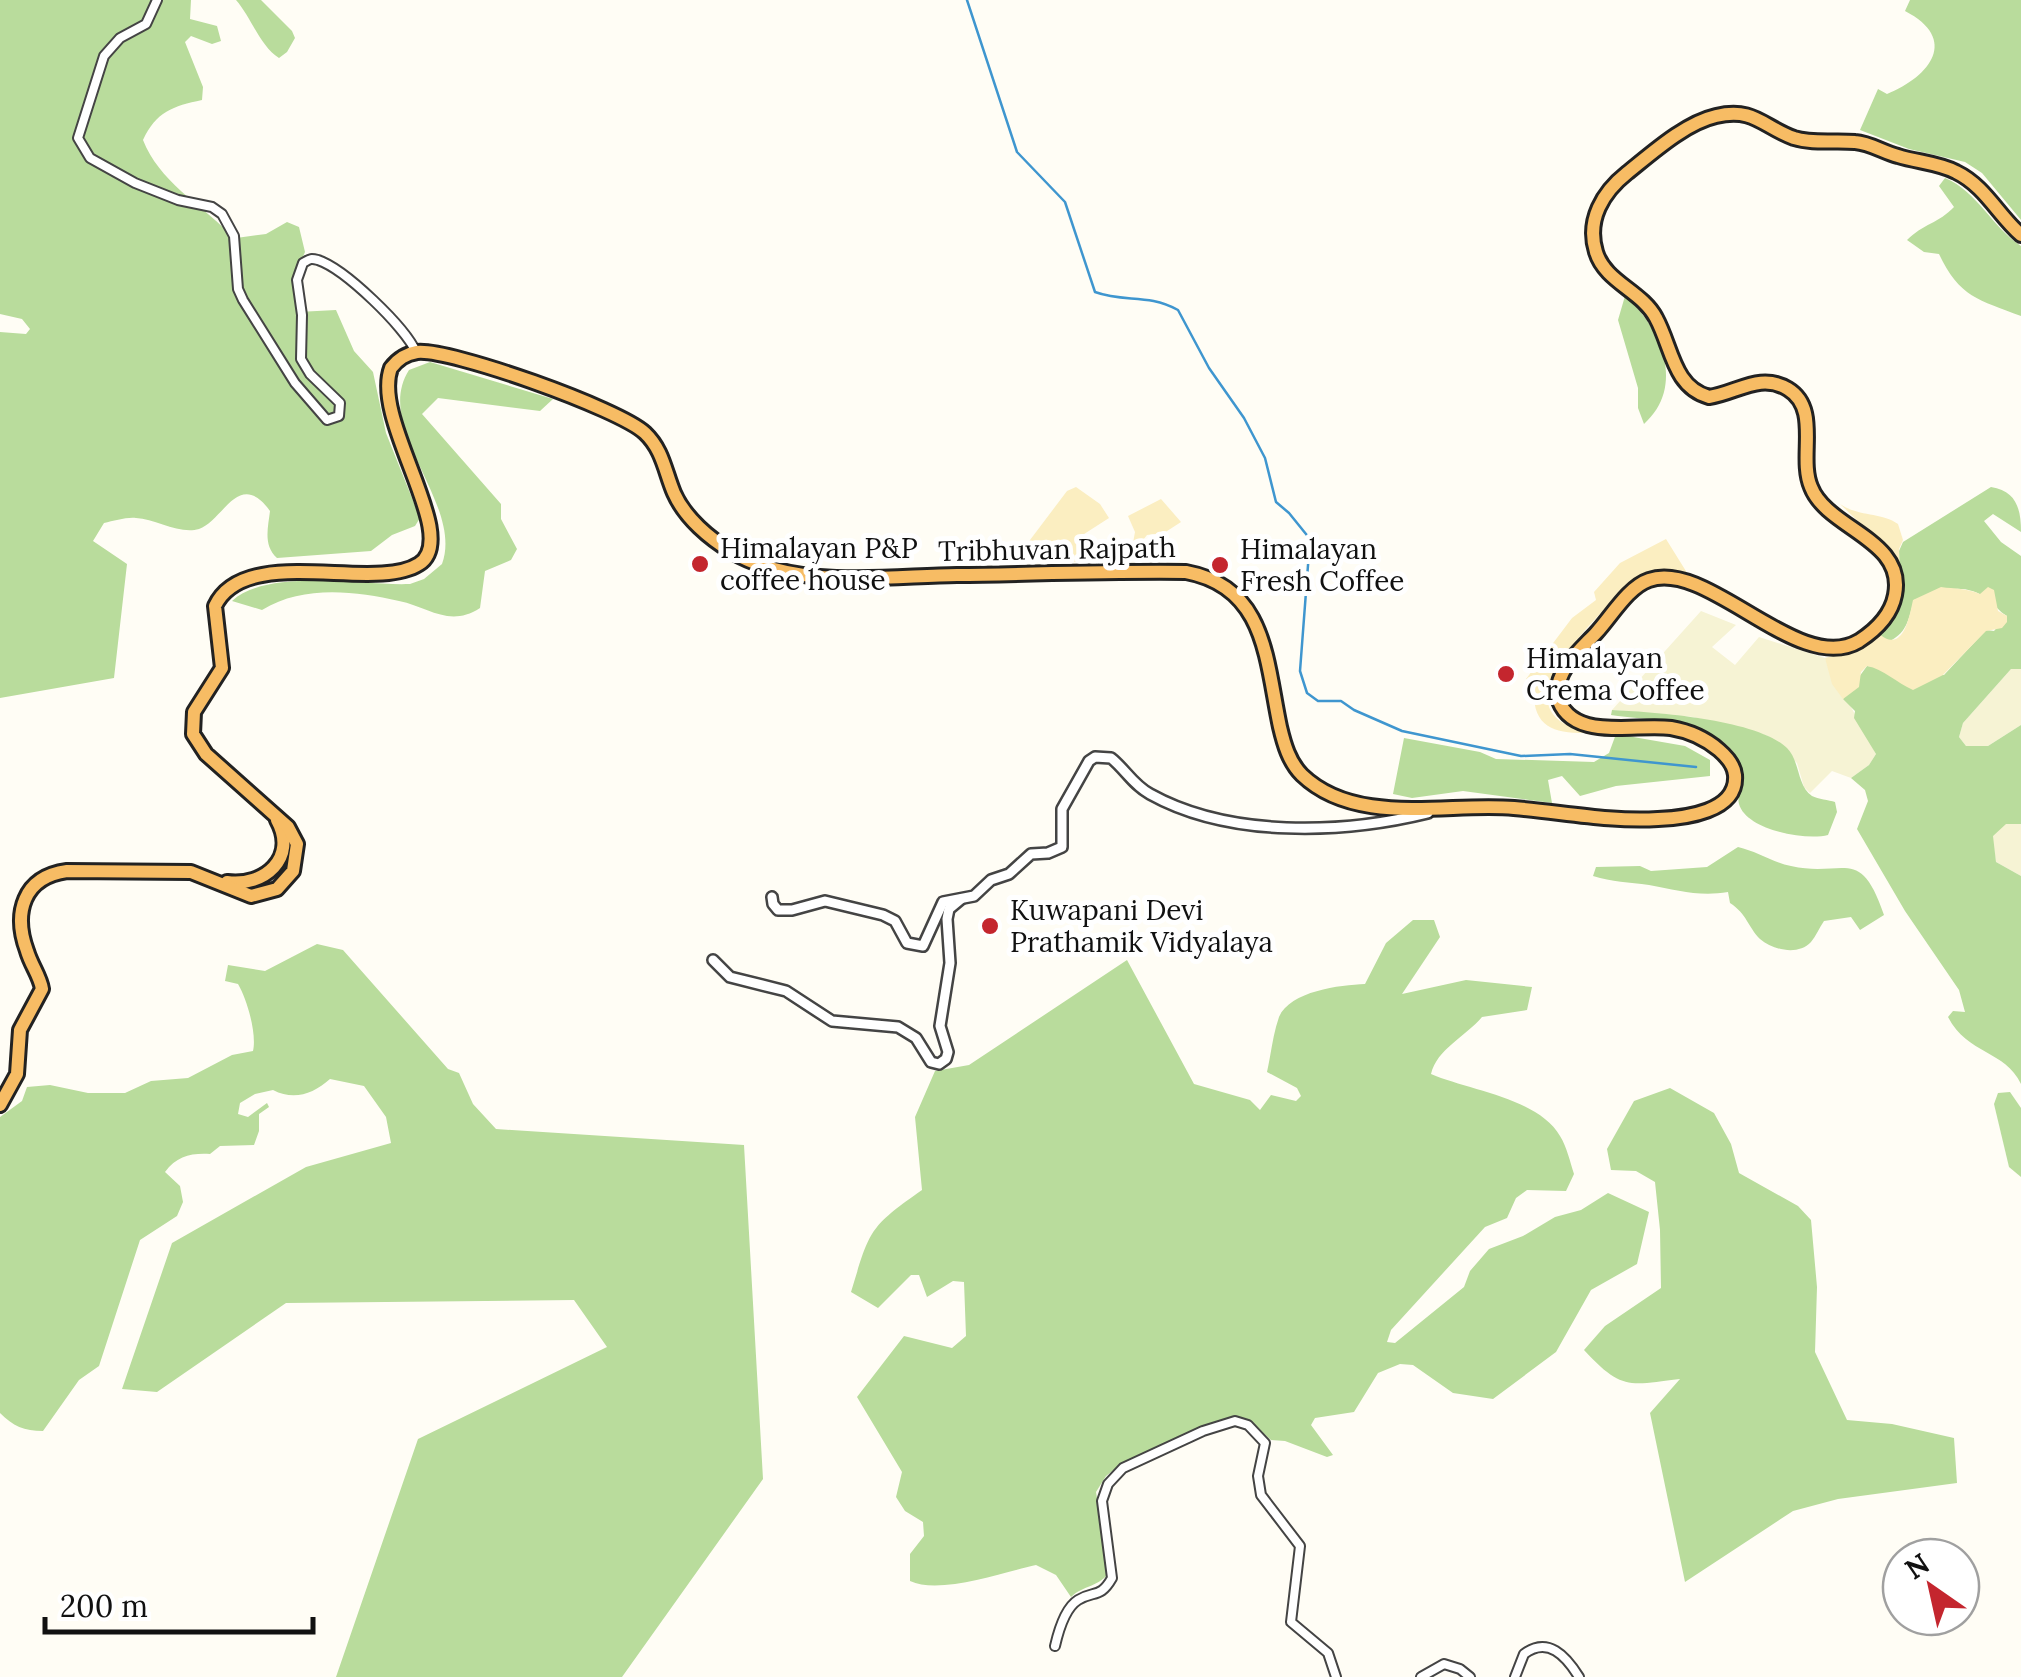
<svg xmlns="http://www.w3.org/2000/svg" width="2021" height="1677" viewBox="0 0 2021 1677" font-family="Lora,serif">
<style>
.farmland{fill:#f6f3d4}
.forest{fill:#b9dc9c}
.sand{fill:#fbeec1}
.lines{fill:none;stroke-linecap:round;stroke-linejoin:round}
.stream{stroke:#3f96cf;stroke-width:2.5}
.minor-casing{stroke:#444;stroke-width:12}
.tertiary-casing{stroke:#444;stroke-width:14}
.trunk-casing{stroke:#222;stroke-width:18}
.minor{stroke:#fff;stroke-width:8}
.tertiary{stroke:#fff;stroke-width:9}
.trunk{stroke:#f7bc64;stroke-width:12}
.poi-dot{fill:#c4262e;stroke:#fff;stroke-width:4}
.labels{text-anchor:middle;stroke-width:10;stroke-linejoin:round;paint-order:stroke}
.poi-label{font-size:28px;fill:#111;stroke:#fff;text-anchor:start}
.street-label{font-size:28px;fill:#111;stroke:#fff}
</style>
<rect width="100%" height="100%" fill="#fffdf5"/>
<!-- farmland -->
<g class="farmland">
<path d="M1701,611L1736,625L1712,647L1735,665L1759,637L1825,658L1876,754L1869,765L1851,778L1832,771L1810,793L1804,787L1797,763L1768,736L1693,717L1612,710Z"/>
<path d="M2011,669H2021V725L1988,746H1966L1959,737L1963,723Z"/>
<path d="M2006,823L2021,824V876L1996,862L1992,836Z"/>
</g>
<!-- forest -->
<g class="forest">
<path d="M0,0H191L190,19L217,26L221,41L212,44L191,36L185,42L203,87L202,100C173,106 156,112 143,140C159,181 199,203 229,233V239L266,234L287,222L299,227L305,252L295,274L298,312L336,310L354,351L373,372L386,433L420,518L415,526L392,535L371,551L277,558C263,545 268,528 270,511C239,468 223,521 199,529C180,535 156,519 136,518C126,517 114,521 104,523L93,541L127,564L114,678L0,698V332L26,334L30,329L22,319L0,314Z"/>
<path d="M236,0H261L292,31L295,38L287,52L279,58C260,46 251,17 236,0Z"/>
<path d="M1910,0H2021V220L1982,173L1965,162L1909,149L1860,130L1878,89L1887,94C1931,76 1959,39 1905,11Z"/>
<path d="M1945,178C1978,192 1991,226 2021,246V316C1979,300 1959,297 1939,254L1924,252L1907,240C1923,224 1939,223 1954,207L1939,186Z"/>
<path d="M1625,296C1662,328 1686,387 1644,424L1638,408V388L1618,320Z"/>
<path d="M430,362L553,399L540,411L438,398L422,414L501,504V519L517,549L511,560L485,571L480,608C449,628 429,607 399,601C354,591 303,585 262,610L232,601C267,568 363,586 410,584L424,579L442,564C464,504 372,428 409,370Z"/>
<path d="M1991,487C2016,491 2021,508 2021,532L1993,514L1984,521L2001,542L2021,556V669H2011L1963,723L1959,737L1966,746H1988L2021,725V824H2006L1993,836L1996,862L2021,876V1084C2005,1050 1968,1055 1948,1017L1953,1011L1965,1012L1959,990L1905,911L1857,829L1868,801L1865,790L1851,778L1869,765L1876,754L1854,718L1855,711L1843,699L1867,666L1944,675L1986,630L1994,631L2007,616C1998,611 1997,606 1989,600C1964,581 1941,590 1914,600C1909,617 1908,632 1890,641L1881,638L1878,633L1900,595L1899,551L1903,542Z"/>
<path d="M1612,710C1653,712 1757,719 1787,748C1800,761 1797,786 1812,796C1818,799 1829,800 1835,802L1837,812L1828,835C1806,841 1746,830 1739,804C1737,796 1741,790 1742,782C1744,766 1735,751 1723,742C1693,717 1647,721 1611,715Z"/>
<path d="M1616,734L1685,746L1710,760V776L1616,786L1580,796L1562,776L1548,780L1552,803L1463,791L1412,798L1393,794L1404,738L1480,752L1496,759L1594,762L1609,753Z"/>
<path d="M1738,847C1756,851 1772,862 1791,866C1844,878 1860,844 1884,915L1860,930L1851,917L1824,921C1819,928 1816,936 1811,942C1798,956 1773,950 1760,939C1748,927 1747,914 1730,903L1728,892C1699,897 1677,890 1649,885C1629,882 1612,882 1593,876L1596,867L1640,866L1651,871L1707,867Z"/>
<path d="M1413,920H1434L1440,937L1402,994L1466,980L1532,987L1527,1010L1482,1017C1465,1037 1437,1049 1431,1074C1468,1090 1538,1098 1560,1136C1567,1147 1570,1162 1574,1174L1566,1191L1527,1190L1516,1198L1507,1218L1485,1227L1391,1330L1387,1342L1395,1343L1464,1287L1470,1271L1489,1249L1523,1236L1555,1217L1581,1210L1608,1193L1649,1212L1637,1264L1591,1290L1556,1352L1493,1399L1453,1393L1413,1365L1400,1364L1378,1373L1354,1412L1315,1418L1311,1425L1333,1455L1327,1457L1285,1441L1271,1440L1250,1421L1230,1418L1124,1462L1106,1476L1096,1492L1109,1572C1100,1587 1083,1585 1071,1597L1056,1575L1036,1565C1004,1572 940,1595 910,1581V1554L924,1536L923,1522L905,1511L896,1497L902,1472L857,1397L904,1336L952,1348L966,1336L964,1282L953,1281L927,1297L919,1275H911L878,1308L851,1292C870,1230 868,1228 922,1190L915,1117L935,1071L969,1065L1127,960L1194,1084L1250,1100L1260,1110L1271,1095L1296,1101L1301,1096L1297,1088L1267,1072C1271,1054 1273,1034 1279,1017C1290,991 1340,985 1365,984L1386,943Z"/>
<path d="M317,944L343,950L448,1069L459,1073L473,1104L496,1129L744,1145L763,1479L622,1677H336L418,1439L607,1347L574,1300L286,1303L157,1392L122,1389L172,1243L306,1167L391,1143L386,1117L364,1086L330,1079C313,1094 294,1101 273,1090L255,1094L240,1103L238,1114L248,1117L267,1103L269,1107L259,1114V1131L254,1145L220,1146L210,1154C191,1153 177,1156 165,1172L180,1186L183,1202L177,1216L140,1240L99,1366L79,1380L43,1431C24,1431 13,1426 0,1413V1117L22,1101L27,1087L50,1085L88,1093H125L151,1081L188,1078L232,1055L253,1051C257,1034 247,999 238,984L225,981L228,965L265,971Z"/>
<path d="M1670,1088L1714,1113L1731,1144L1739,1173L1798,1206L1811,1220L1817,1287L1815,1352L1847,1420L1892,1424L1954,1438L1957,1483L1838,1499L1793,1511L1685,1582L1650,1413L1680,1379C1629,1385 1622,1391 1584,1350L1605,1326L1661,1288L1660,1230L1655,1182L1636,1171L1611,1170L1607,1149L1634,1101Z"/>
<path d="M2010,1092L2021,1108V1177L2009,1167L1994,1104L1998,1093Z"/>
</g>
<!-- sand -->
<g class="sand">
<path d="M1076,487L1100,504L1109,518L1081,536L1090,561L1042,563L1028,552L1027,544L1067,491Z"/>
<path d="M1161,499L1181,522L1164,533L1147,535L1139,545L1133,543L1135,532L1128,516Z"/>
<path d="M1840,504C1859,517 1881,512 1898,524L1903,540L1899,549L1900,577L1885,547Z"/>
<path d="M1666,539L1689,576C1675,571 1658,568 1643,574C1625,582 1611,602 1597,617C1565,652 1507,716 1591,733C1554,734 1531,728 1534,685L1526,679L1572,618L1596,600L1594,592L1620,563Z"/>
<path d="M1941,587C1955,589 1966,588 1980,594L1988,587L1994,590L1998,611L2007,616V622L2002,628L1986,631L1943,675L1913,690C1897,683 1883,669 1867,666L1861,672L1859,687L1843,699L1832,684L1825,658L1843,653L1878,633C1903,655 1909,618 1913,600Z"/>
</g>
<g class="lines">
<!-- stream -->
<path class="stream" d="M967,0L1017,152L1065,202L1095,292C1125,303 1147,293 1178,310L1209,368L1244,418L1265,458L1276,502L1289,513L1310,539L1300,671L1307,693L1318,701H1341L1354,710L1402,731L1521,756L1570,754L1696,767"/>
<!-- minor casing -->
<g class="minor-casing">
<g id="minor">
<path d="M157,0L146,24L120,38L104,56L78,138L90,158L135,183L178,200L212,207L222,214L234,236L238,289L243,300L295,383L327,420L339,416L340,403L310,374L301,359L302,315L297,280L303,263C310,259 310,258 318,260C345,269 405,327 416,352"/>
<path d="M1055,1646C1058,1633 1065,1608 1078,1600C1094,1590 1100,1599 1112,1578L1102,1501L1108,1484L1123,1468L1203,1431L1235,1421L1248,1425L1265,1443L1258,1476L1261,1495L1300,1546L1291,1622L1328,1653L1336,1677"/>
<path d="M1421,1677L1444,1664L1460,1669L1470,1677"/>
<path d="M1515,1677L1524,1654C1548,1636 1566,1656 1579,1677"/>
</g>
</g>
<!-- tertiary casing -->
<g class="tertiary-casing">
<g id="tertiary">
<path d="M772,897L773,904L778,910H792L825,901L883,915L895,921L907,943L923,946L943,902L974,896L991,880L1009,874L1031,854L1048,853L1062,847V809L1089,761L1095,757L1111,758C1125,769 1133,785 1150,794C1229,838 1342,834 1428,813"/>
<path d="M713,960L730,977L786,991L832,1021L898,1027L916,1038L931,1062L939,1064L946,1059L948,1052L940,1026L950,963L947,919L949,909L961,899"/>
</g>
</g>
<!-- trunk casing -->
<g class="trunk-casing">
<g id="trunk">
<path d="M227,882C264,887 298,858 277,820"/>
<path d="M0,1105L17,1074L20,1030L42,989C40,976 31,965 27,951C13,913 23,877 67,871L191,872L251,896L277,889L293,871L297,844L288,827L206,754L193,734L194,712L222,668L215,606C245,543 374,593 419,564C462,537 371,421 391,368C398,359 405,354 417,352C449,348 620,409 645,433C663,450 665,472 674,493C685,518 710,539 732,552C798,590 885,576 957,575C1033,574 1110,571 1186,572C1267,587 1266,662 1280,727C1284,744 1289,762 1302,775C1356,827 1448,802 1514,808C1562,812 1610,822 1658,819C1684,818 1738,812 1735,775C1734,764 1726,756 1719,750C1705,738 1689,731 1671,728C1635,723 1569,743 1557,695C1557,669 1579,651 1596,633C1611,617 1628,587 1649,580C1708,559 1799,677 1859,641C1876,630 1891,616 1895,595C1906,539 1827,529 1811,487C1798,457 1821,409 1788,389C1760,372 1737,393 1709,397C1673,387 1672,347 1656,318C1642,291 1605,282 1596,252C1586,220 1603,192 1627,173C1652,153 1685,123 1716,116C1754,107 1763,127 1794,138C1813,144 1835,140 1855,142C1870,143 1883,152 1898,156C1917,162 1939,163 1956,172C1985,186 1998,215 2021,235"/>
</g>
</g>
<!-- minor -->
<use href="#minor" class="minor"/>
<!-- tertiary -->
<use href="#tertiary" class="tertiary"/>
<!-- trunk -->
<use href="#trunk" class="trunk"/>
</g>
<!-- markers -->
<g class="poi-dot">
<circle cx="700" cy="564" r="10"/>
<circle cx="1220" cy="565" r="10"/>
<circle cx="1506" cy="674" r="10"/>
<circle cx="990" cy="926" r="10"/>
</g>
<g class="labels">
<!-- poi labels -->
<g class="poi-label">
<text x="720" y="558">Himalayan P&amp;P<tspan x="720" dy="32">coffee house</tspan></text>
<text x="1240" y="559">Himalayan<tspan x="1240" dy="32">Fresh Coffee</tspan></text>
<text x="1526" y="668">Himalayan<tspan x="1526" dy="32">Crema Coffee</tspan></text>
<text x="1010" y="920">Kuwapani Devi<tspan x="1010" dy="32">Prathamik Vidyalaya</tspan></text>
</g>
<!-- street labels -->
<g class="street-label">
<text transform="translate(1057 549) rotate(-1)" y="10">Tribhuvan Rajpath</text>
</g>
</g>
<!-- north arrow -->
<g transform="translate(1931 1587) rotate(326)"><circle r="48" fill="#ffffff" stroke="#a0a0a0" stroke-width="2.5"/>
<path d="M0-8L18 38L0 25L-18 38Z" fill="#c4262e"/>
<text y="-15" font-size="28" font-weight="bold" text-anchor="middle" fill="#111111">N</text>
</g>
<!-- scale -->
<path d="M45 1617v15h268v-15" fill="none" stroke="#111111" stroke-width="5"/>
<text x="60" y="1617" font-size="30" fill="#111111" stroke="#ffffff" stroke-width="8" paint-order="stroke">200 m</text>
</svg>
